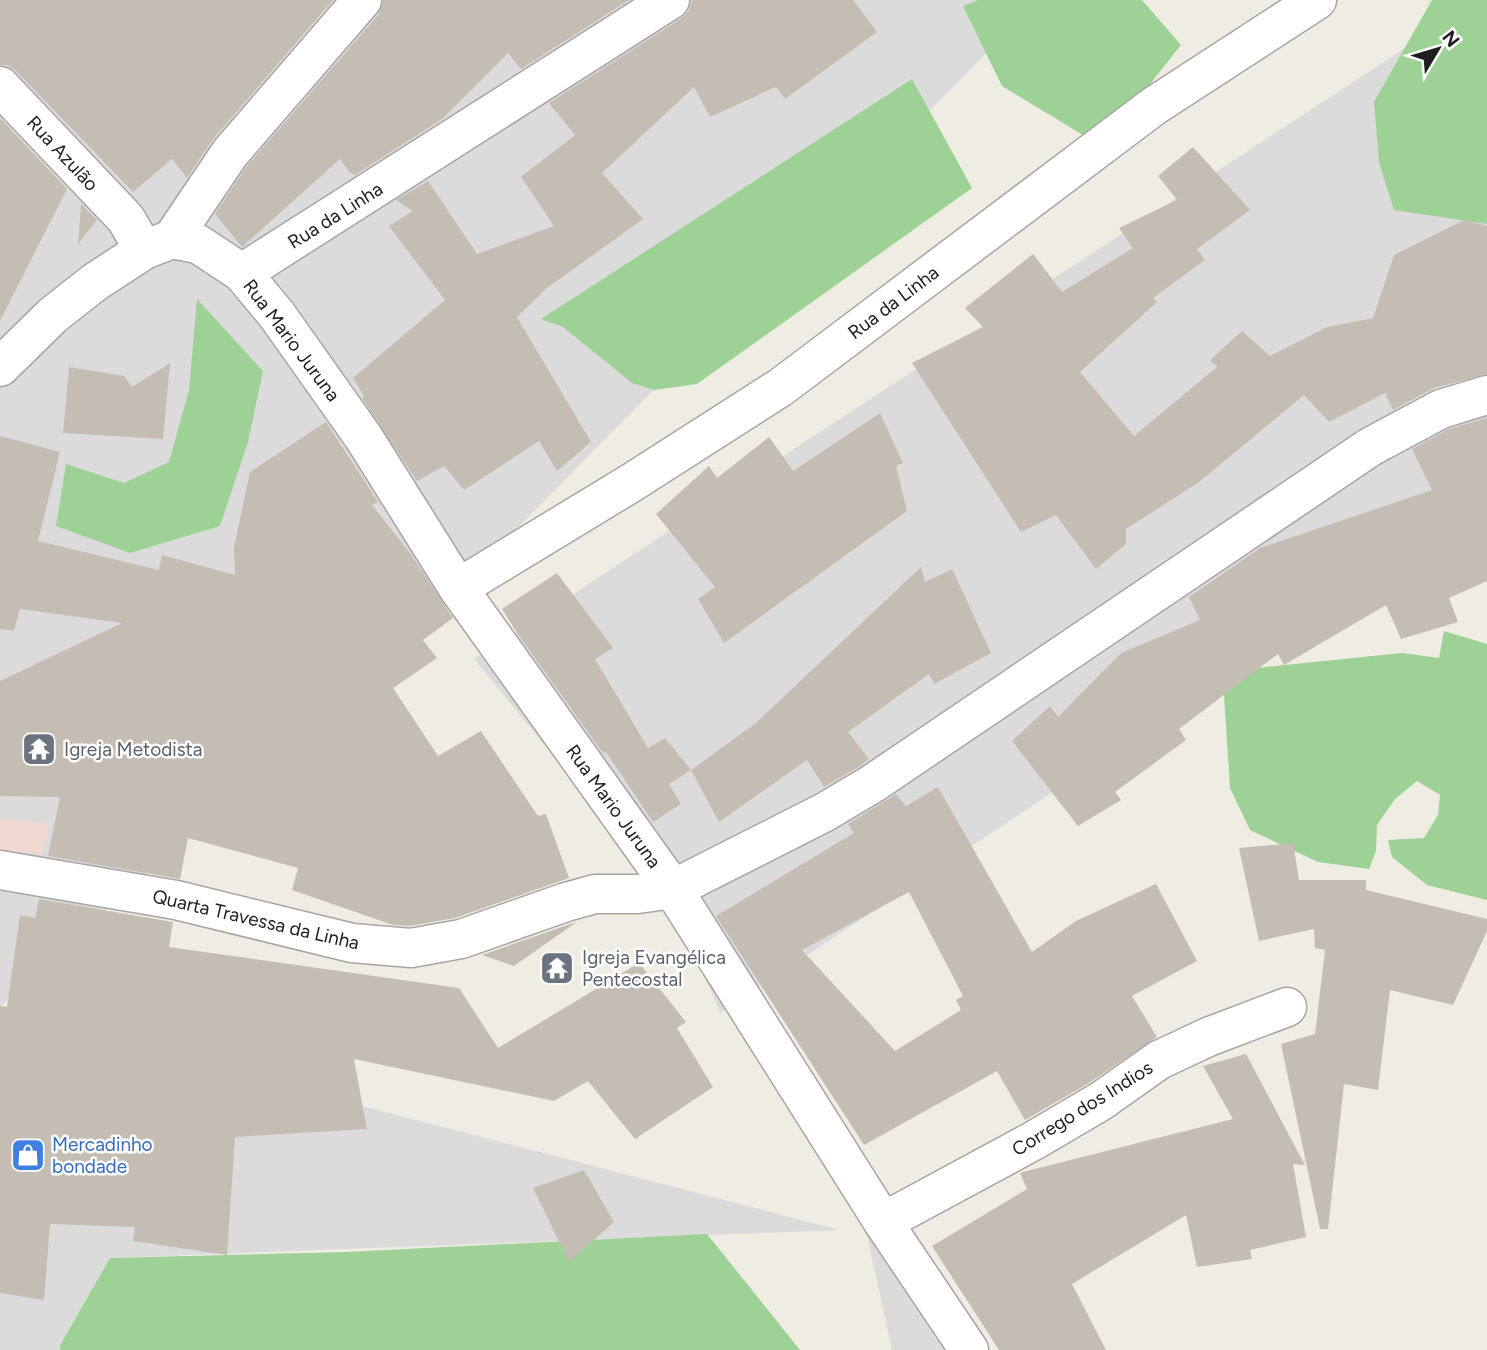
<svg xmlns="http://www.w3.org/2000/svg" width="1487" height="1350" viewBox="0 0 1487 1350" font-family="Figtree,sans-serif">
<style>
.residential{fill:#dcdbdb}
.commercial{fill:#f1d8d2}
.forest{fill:#9ed196}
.building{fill:#c4bdb3;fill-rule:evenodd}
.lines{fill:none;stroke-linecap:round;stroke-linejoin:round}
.minor-casing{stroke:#a5a5a5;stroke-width:41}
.minor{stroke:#fff;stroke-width:38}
.labels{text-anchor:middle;stroke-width:5;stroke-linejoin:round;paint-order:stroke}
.street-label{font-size:19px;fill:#1e1e1e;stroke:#fff}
.worship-label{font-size:19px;fill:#5b616d;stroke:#fff;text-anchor:start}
.shop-label{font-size:19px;fill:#366cbe;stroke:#fff;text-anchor:start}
</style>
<rect width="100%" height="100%" fill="#efede3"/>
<!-- residential -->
<g class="residential">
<path d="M0,0H1039L458,588L0,1007Z"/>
<path d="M1478,0H1487V504L720,1013L675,904L474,659Z"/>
<path d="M0,1012L840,1230L110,1258L60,1344V1350H0Z"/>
<path d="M864,1222L951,1350H892Z"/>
</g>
<!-- commercial -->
<path class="commercial" d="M0,818L49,824L42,855L0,850Z"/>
<!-- forest -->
<g class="forest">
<path d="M979,0H1142L1181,45L1101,146L1002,86L963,6Z"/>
<path d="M1432,0H1487V224L1394,210L1379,162L1374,102Z"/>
<path d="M912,79L972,188L697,384L654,390L632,383L563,327L541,319Z"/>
<path d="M197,299L263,371L248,442L220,526L130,553L56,526L66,464L124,483L169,462L189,390Z"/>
<path d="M1444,631L1487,644V900L1427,885L1392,857L1388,840L1424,838L1438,815L1440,795L1417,781L1395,799L1377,825L1376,851L1369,869L1318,862L1250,830L1230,788L1224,695L1237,670L1402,653L1439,658Z"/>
<path d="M707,1234L800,1350H60V1345L110,1258L347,1252Z"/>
</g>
<!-- building -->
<g class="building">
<path d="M0,0H333L213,139L187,178L172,159L133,192L16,71L7,65H0Z"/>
<path d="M383,0H629L521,69L508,53L442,119L355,175L349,172L340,159L242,247L215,214L247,166L379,14Z"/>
<path d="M692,0H853L877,32L785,99L776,87L710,117L694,87L602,173L643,219L547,288L517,317L591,442L557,471L539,441L464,490L444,466L417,481L362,398L364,396L353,378L445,300L389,226L413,211L396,200L428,181L477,254L554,226L521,177L575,135L549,103L682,18L689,11Z"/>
<path d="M0,118L67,189L0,321Z"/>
<path d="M1193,147L1250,210L1197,249L1205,260L1153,298L1157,302L1080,372L1134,436L1217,367L1210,360L1242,331L1270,356L1327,327L1373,318L1394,255L1464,220L1487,226V374L1434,388L1393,410L1385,393L1329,422L1304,395L1199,482L1126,529V544L1096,569L1056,515L1021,532L912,363L983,327L965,308L1033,254L1062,292L1133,248L1119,228L1177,200L1158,176Z"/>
<path d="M81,204L97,220L78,244Z"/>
<path d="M170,363L163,439L63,433L69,367L124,376L132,387Z"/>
<path d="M880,413L903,463L896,466L907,511L724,643L698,599L715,587L656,514L709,466L717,478L769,437L793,471Z"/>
<path d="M1487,418V581L1449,598L1458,622L1401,639L1386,605L1284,665L1278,654L1179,729L1186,740L1115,792L1121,800L1078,826L1012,741L1050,706L1058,717L1121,653L1200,620L1189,597L1260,548L1432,490L1412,449L1449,429Z"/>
<path d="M326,422L378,502L372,505L410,553L453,618L423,640L437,658L393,688L438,756L481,731L538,816L546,814L569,878L455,918L410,926L393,925L292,890L298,868L188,838L180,879L48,856L60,797L0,796V681L122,623L20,609L14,631L0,629V436L60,452L38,541L159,570L162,555L235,575L234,547L250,472Z"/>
<path d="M921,567L925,582L952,569L991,653L934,684L929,674L848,732L869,759L860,766L824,787L807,760L719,822L691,770L756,723Z"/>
<path d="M557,573L613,648L595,659L648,748L665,738L691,770L669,784L681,804L653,822L606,752L603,753L517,633L502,609Z"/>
<path d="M938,787L1032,952L1076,921L1156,884L1197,961L1132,996L1157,1037L1089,1083L1025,1120L997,1071L864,1145L716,916L854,833L848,824L896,794L906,806ZM909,892L963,996L956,1000L961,1010L895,1051L802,950Z"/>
<path d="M1293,843L1299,880H1366V890L1487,919V931L1453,1005L1390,990L1378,1090L1344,1084L1328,1229H1320L1281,1044L1315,1034L1325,950L1315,948L1314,929L1259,941L1239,848Z"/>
<path d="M39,899L173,922L169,947L459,988L498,1048L639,963L686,1022L677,1028L713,1087L635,1139L588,1081L554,1101L354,1059L367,1129L235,1137L227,1255L133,1241L135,1227L50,1224L44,1300L0,1293V1006L7,1007L20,915L35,918Z"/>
<path d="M578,921L514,966L482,955L573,923Z"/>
<path d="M1246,1054L1305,1165L1293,1164L1306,1237L1250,1250L1252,1259L1197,1267L1186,1215L1072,1284L1106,1350H999L932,1246L1027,1189L1020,1173L1023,1172L1233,1119L1203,1066Z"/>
<path d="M584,1170L614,1222L569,1262L533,1188Z"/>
</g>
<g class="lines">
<!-- minor casing -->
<g class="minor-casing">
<g id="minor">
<path d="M0,86L126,219L144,250"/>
<path d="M172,239L230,153L362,0"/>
<path d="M242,273L670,0"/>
<path d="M0,367L53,315L95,282L144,250L172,239L198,244L242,273L277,315L364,438L458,588L673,889L883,1222L969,1350"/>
<path d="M458,588L631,483L781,387L1154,106L1317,0"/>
<path d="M0,870L176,900L352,943L411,948L461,939L566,902L595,894H638L673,889L825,812L872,784L1370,447L1441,409L1487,395"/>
<path d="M883,1222L1033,1141L1101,1101L1159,1060L1208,1037L1287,1007"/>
</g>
</g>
<!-- minor -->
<use href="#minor" class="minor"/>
</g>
<!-- icons -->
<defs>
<g id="temple-square" transform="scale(1.75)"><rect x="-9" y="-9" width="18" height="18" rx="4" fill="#6b7280" stroke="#fff"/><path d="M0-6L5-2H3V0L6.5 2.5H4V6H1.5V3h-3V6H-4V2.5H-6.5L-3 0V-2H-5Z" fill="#fff"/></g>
<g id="shop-square" transform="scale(1.75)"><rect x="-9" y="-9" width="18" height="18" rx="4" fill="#3f7fe0" stroke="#fff"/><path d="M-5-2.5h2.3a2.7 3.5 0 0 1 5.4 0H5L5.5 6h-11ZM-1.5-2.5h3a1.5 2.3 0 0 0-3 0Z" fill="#fff"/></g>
</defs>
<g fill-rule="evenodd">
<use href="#temple-square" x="39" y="749"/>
<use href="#temple-square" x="557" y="968"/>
<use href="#shop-square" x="28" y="1155"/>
</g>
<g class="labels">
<!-- street labels -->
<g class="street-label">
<text transform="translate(63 153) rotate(47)" y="7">Rua Azulão</text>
<text transform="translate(335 215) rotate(-32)" y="7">Rua da Linha</text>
<text transform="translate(893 302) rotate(-37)" y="7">Rua da Linha</text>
<text transform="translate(292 340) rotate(53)" y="7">Rua Mario Juruna</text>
<text transform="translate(614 806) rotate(54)" y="7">Rua Mario Juruna</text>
<text transform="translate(256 919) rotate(13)" y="7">Quarta Travessa da Linha</text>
<text transform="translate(1082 1108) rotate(-32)" y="7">Corrego dos Indios</text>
</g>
<!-- worship labels -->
<g class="worship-label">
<text x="64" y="756">Igreja Metodista</text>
<text x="582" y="964">Igreja Evangélica<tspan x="582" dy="22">Pentecostal</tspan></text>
</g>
<!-- shop labels -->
<g class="shop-label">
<text x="52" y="1151">Mercadinho<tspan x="52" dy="22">bondade</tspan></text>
</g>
</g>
<!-- north arrow -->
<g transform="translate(1438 49) rotate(52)" stroke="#ffffff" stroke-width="5" paint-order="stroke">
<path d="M0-5L12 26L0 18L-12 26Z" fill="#1e1e1e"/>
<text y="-10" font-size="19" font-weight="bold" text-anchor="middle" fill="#1e1e1e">N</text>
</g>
</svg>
